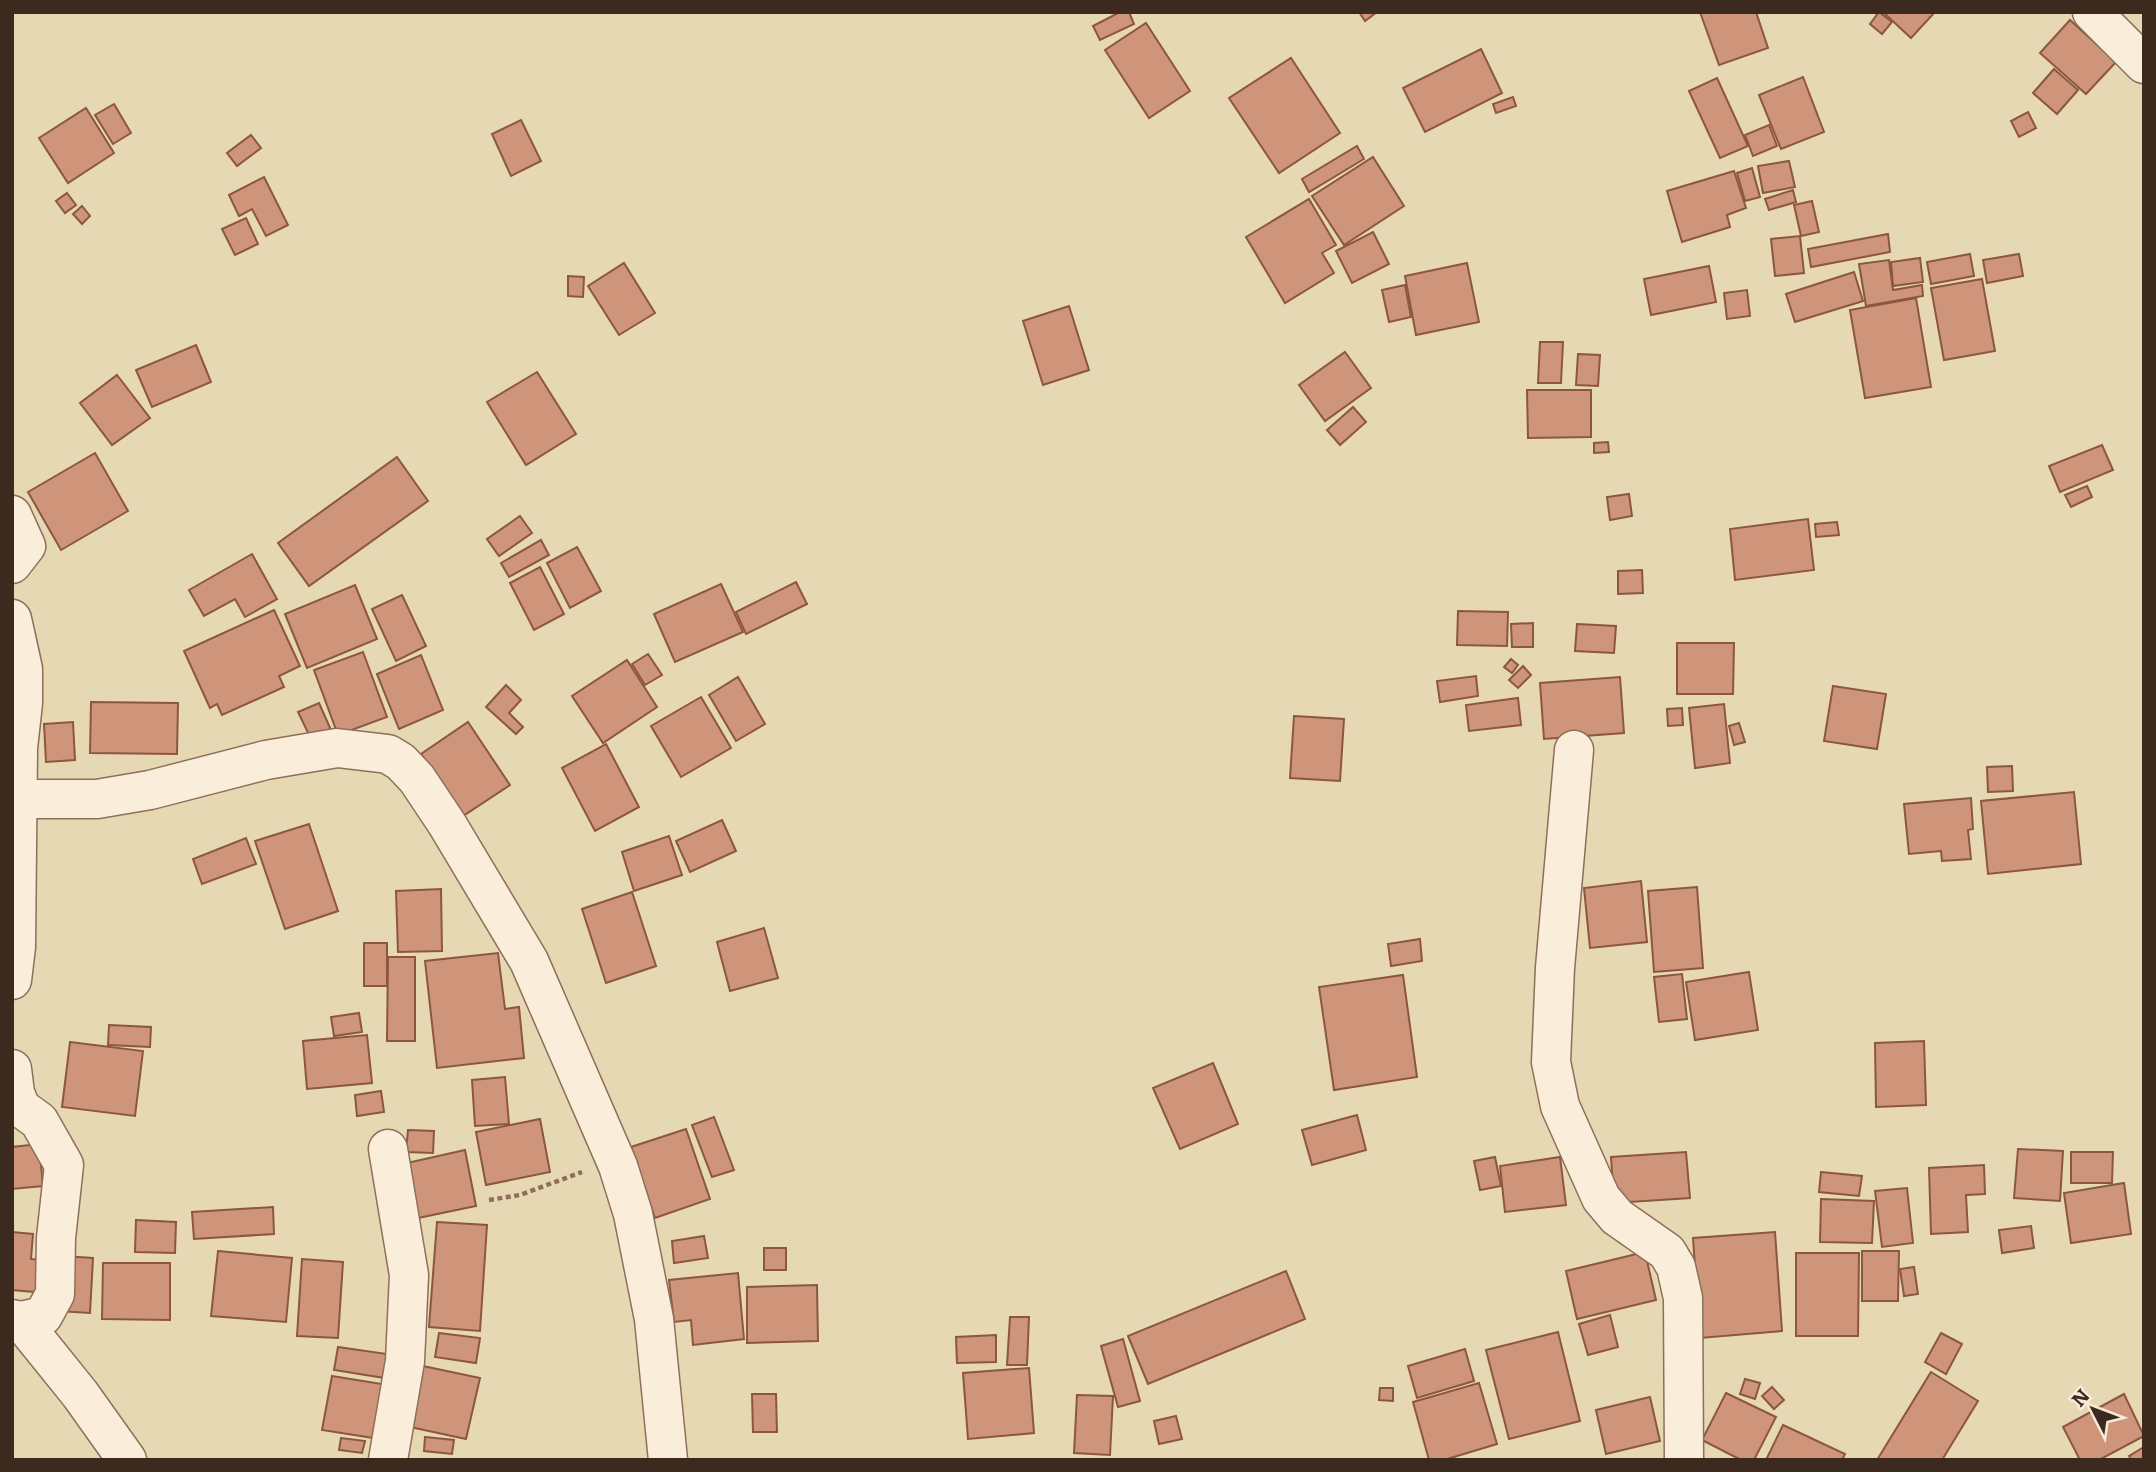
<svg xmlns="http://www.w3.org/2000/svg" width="2156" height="1472" viewBox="0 0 2156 1472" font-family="Literata,serif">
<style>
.farmland{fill:#e6d8b3}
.building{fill:#cf957b;stroke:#8c5640;stroke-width:2}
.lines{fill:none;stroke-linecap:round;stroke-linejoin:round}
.minor-casing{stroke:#8c705b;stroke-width:41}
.path{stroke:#8c705b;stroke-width:4.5;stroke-dasharray:5 3.5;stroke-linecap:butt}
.minor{stroke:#faedda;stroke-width:38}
</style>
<rect width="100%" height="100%" fill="#f0dfc6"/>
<!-- farmland -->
<rect class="farmland" x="12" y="12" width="2132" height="1448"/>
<!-- building -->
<g class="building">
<path d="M1120,12H1129L1134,24L1100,40L1093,26Z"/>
<path d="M1359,12H1377L1365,21Z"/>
<path d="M1700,12H1756L1768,48L1719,65Z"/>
<path d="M1879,12L1892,22L1882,34L1870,24Z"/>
<path d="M1883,12H1935L1911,38Z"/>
<path d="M2070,20L2116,62L2086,94L2040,53Z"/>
<path d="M1146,23L1190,91L1149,118L1105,50Z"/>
<path d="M1481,49L1502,93L1425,132L1403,88Z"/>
<path d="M1291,58L1340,133L1279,173L1229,98Z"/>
<path d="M2054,69L2078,90L2057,114L2033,93Z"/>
<path d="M1803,77L1824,132L1781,149L1759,95Z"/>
<path d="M1717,78L1748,146L1720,158L1689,91Z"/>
<path d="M1513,97L1516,106L1496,113L1493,104Z"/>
<path d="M114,104L131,133L113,144L95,115Z"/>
<path d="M86,108L114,153L68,183L39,138Z"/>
<path d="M2028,112L2036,128L2019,137L2011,121Z"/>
<path d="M521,120L541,161L511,176L492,134Z"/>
<path d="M1769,125L1777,146L1753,156L1745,135Z"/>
<path d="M251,135L261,148L237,166L227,153Z"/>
<path d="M1357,146L1364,159L1309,192L1302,179Z"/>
<path d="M1373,157L1404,206L1344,245L1312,196Z"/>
<path d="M1789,161L1795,187L1763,193L1758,166Z"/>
<path d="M1752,168L1760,197L1745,201L1737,173Z"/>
<path d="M1734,171L1746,208L1727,215L1730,227L1682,242L1667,191Z"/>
<path d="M264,177L288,225L266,236L252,209L239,216L229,195Z"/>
<path d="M1793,190L1796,202L1769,210L1765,199Z"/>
<path d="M67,193L76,205L65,213L56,201Z"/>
<path d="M1309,199L1336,245L1322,253L1334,273L1285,303L1246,237Z"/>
<path d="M1812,201L1819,232L1801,236L1794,205Z"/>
<path d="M82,206L90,216L82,224L73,214Z"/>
<path d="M246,218L258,244L235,255L222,229Z"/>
<path d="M1373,232L1389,264L1352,283L1336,251Z"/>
<path d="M1888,234L1890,252L1811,267L1808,249Z"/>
<path d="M1800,236L1804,273L1775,276L1771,239Z"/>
<path d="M1970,254L1974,276L1931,284L1927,262Z"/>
<path d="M2019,254L2023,276L1987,283L1983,260Z"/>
<path d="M1920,258L1923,282L1893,286L1891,262Z"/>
<path d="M1889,260L1893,290L1922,285L1923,296L1866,306L1859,264Z"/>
<path d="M624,263L655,313L619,335L588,286Z"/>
<path d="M1467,263L1479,322L1416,335L1405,276Z"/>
<path d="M1709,266L1716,302L1651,315L1644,279Z"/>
<path d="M1854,272L1863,301L1795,322L1786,294Z"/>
<path d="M568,276L584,277L583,297L568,296Z"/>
<path d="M1982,279L1995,351L1944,360L1931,288Z"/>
<path d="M1405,285L1411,317L1389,322L1382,290Z"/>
<path d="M1747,290L1750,316L1727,319L1724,293Z"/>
<path d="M1916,298L1931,387L1865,398L1850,310Z"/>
<path d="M1069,306L1089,370L1043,385L1023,321Z"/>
<path d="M1540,342H1563L1561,383H1538Z"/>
<path d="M196,345L211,382L152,407L136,370Z"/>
<path d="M1345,352L1371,388L1325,421L1299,385Z"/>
<path d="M1578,354L1600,355L1598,386L1576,385Z"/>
<path d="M537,372L576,434L526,465L487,402Z"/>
<path d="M117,375L150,418L112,445L80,403Z"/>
<path d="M1527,390H1591V437L1528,438Z"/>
<path d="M1353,407L1366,422L1340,445L1327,430Z"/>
<path d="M1608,442L1609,452L1594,453V443Z"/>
<path d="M2102,445L2113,470L2060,492L2049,466Z"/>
<path d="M95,453L128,511L61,550L28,492Z"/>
<path d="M397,457L428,501L309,586L278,543Z"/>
<path d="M2087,486L2092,497L2071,507L2065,495Z"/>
<path d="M1629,494L1632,516L1610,520L1607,497Z"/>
<path d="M520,516L532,533L499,556L487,539Z"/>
<path d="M1808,519L1814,570L1735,580L1730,529Z"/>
<path d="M1837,522L1839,535L1816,537L1815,524Z"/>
<path d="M541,540L549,555L509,577L501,563Z"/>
<path d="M577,547L601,591L570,608L547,563Z"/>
<path d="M252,554L277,599L245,617L235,599L204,616L189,590Z"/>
<path d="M540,567L564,614L534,630L510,583Z"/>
<path d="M1642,570L1643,593L1618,594V571Z"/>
<path d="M796,582L807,604L746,634L736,612Z"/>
<path d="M721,584L743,632L675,662L654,614Z"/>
<path d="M355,585L377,639L307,668L285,614Z"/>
<path d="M402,595L426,646L396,661L372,609Z"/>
<path d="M274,610L300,666L279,676L284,687L222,715L217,704L210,708L184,651Z"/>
<path d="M1458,611L1508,612L1507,646L1457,645Z"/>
<path d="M1533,623V647H1512L1511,624Z"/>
<path d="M1577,624L1616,626L1614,653L1575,651Z"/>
<path d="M1677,643H1734L1733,694H1677Z"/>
<path d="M363,652L387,717L338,735L314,670Z"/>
<path d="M648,654L662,675L645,685L632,664Z"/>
<path d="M421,655L443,710L399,729L377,674Z"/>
<path d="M1511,659L1518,665L1512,673L1504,667Z"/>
<path d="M627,660L657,707L603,743L572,696Z"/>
<path d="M1523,666L1531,675L1518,688L1509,680Z"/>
<path d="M1476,676L1478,696L1440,702L1437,681Z"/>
<path d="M738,677L765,724L736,741L709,695Z"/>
<path d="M1620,677L1624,733L1544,739L1540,683Z"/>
<path d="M506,685L521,700L509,713L523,727L516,734L486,707Z"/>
<path d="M1833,686L1886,694L1877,749L1824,741Z"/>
<path d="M701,697L731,748L681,777L651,726Z"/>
<path d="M1518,698L1521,725L1469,731L1466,705Z"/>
<path d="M91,702L178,703L177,754L90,753Z"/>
<path d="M319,703L331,730L311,739L298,712Z"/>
<path d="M1724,704L1730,763L1695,768L1689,708Z"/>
<path d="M1682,708L1683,725L1668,726L1667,709Z"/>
<path d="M1294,716L1344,719L1340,781L1290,778Z"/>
<path d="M73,722L75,760L46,762L44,724Z"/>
<path d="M468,722L510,785L463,816L421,754Z"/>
<path d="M1739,723L1745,742L1734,745L1729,726Z"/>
<path d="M606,744L639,807L595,831L562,768Z"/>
<path d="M2012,766L2013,791L1988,792L1987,767Z"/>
<path d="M2074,792L2081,864L1988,874L1981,801Z"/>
<path d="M1971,798L1973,829L1968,830L1971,859L1942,861L1941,851L1909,854L1904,804Z"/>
<path d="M722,820L736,851L690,872L676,841Z"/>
<path d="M309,824L338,911L285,929L255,841Z"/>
<path d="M669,836L682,875L634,891L622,852Z"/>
<path d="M246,838L256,864L202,884L193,859Z"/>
<path d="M1641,881L1647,942L1590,948L1584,888Z"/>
<path d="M1697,887L1703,968L1654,972L1648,891Z"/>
<path d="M441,889L442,951L398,952L396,891Z"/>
<path d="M632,892L656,966L606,983L582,909Z"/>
<path d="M764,928L778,978L730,991L717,942Z"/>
<path d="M1420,939L1422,961L1391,966L1388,944Z"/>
<rect x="364" y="943" width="23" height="43"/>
<path d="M498,953L505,1009L519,1007L524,1058L437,1068L425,961Z"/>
<path d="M388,957H415V1041H387Z"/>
<path d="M1749,972L1758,1030L1695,1040L1686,982Z"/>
<path d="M1682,974L1687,1019L1659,1022L1654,977Z"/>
<path d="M1403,975L1417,1077L1334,1090L1319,987Z"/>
<path d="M359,1013L362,1032L334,1036L331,1017Z"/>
<path d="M109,1025L151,1027L150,1047L108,1045Z"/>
<path d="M367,1035L372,1083L307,1089L303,1041Z"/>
<path d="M1924,1041L1926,1105L1876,1107L1875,1043Z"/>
<path d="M70,1042L143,1051L135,1116L62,1107Z"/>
<path d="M1213,1063L1238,1124L1180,1149L1153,1088Z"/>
<path d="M505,1077L509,1124L475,1126L472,1080Z"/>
<path d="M381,1091L384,1112L357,1116L355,1095Z"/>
<path d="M1357,1115L1366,1150L1312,1165L1302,1130Z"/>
<path d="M714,1117L734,1170L712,1177L692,1125Z"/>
<path d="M540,1119L550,1172L486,1185L476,1132Z"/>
<path d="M686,1129L710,1199L655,1218L631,1147Z"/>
<path d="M408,1130L434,1131L433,1153L406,1152Z"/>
<path d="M39,1144L43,1186L12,1189V1147Z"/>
<path d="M2018,1149L2063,1151L2060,1201L2014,1198Z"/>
<path d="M465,1150L476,1206L418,1218L407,1163Z"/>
<path d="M1686,1152L1690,1198L1614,1203L1611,1157Z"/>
<path d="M2071,1152H2113L2112,1183H2071Z"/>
<path d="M1495,1157L1501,1186L1480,1190L1474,1161Z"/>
<path d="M1560,1157L1566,1205L1505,1212L1500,1166Z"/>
<path d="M1984,1165L1985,1194L1966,1195L1968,1232L1931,1234L1929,1168Z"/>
<path d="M1821,1172L1862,1176L1859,1196L1819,1192Z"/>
<path d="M2124,1183L2131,1234L2071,1243L2064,1193Z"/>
<path d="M1907,1188L1913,1243L1882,1247L1875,1191Z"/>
<path d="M1821,1199L1874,1201L1872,1243L1820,1242Z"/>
<path d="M273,1207L274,1234L194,1239L192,1212Z"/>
<path d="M136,1220L176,1222L175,1253L135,1252Z"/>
<path d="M437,1222L487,1225L480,1331L429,1327Z"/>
<path d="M2031,1226L2034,1248L2002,1253L1999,1230Z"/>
<path d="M12,1232L33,1234L31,1259L48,1260L45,1293L12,1290Z"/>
<path d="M1775,1232L1782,1331L1700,1338L1693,1238Z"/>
<path d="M704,1236L708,1258L674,1263L672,1241Z"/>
<rect x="764" y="1248" width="22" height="22"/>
<path d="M218,1251L292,1258L286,1322L211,1316Z"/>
<path d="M1862,1251H1899L1898,1301H1862Z"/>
<path d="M1645,1252L1656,1300L1577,1319L1566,1271Z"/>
<path d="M1796,1253H1859L1858,1336H1796Z"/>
<path d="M62,1256L93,1258L90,1313L58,1311Z"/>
<path d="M302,1259L343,1262L338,1338L297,1336Z"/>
<path d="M103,1263H170V1320L102,1319Z"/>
<path d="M1914,1267L1918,1294L1904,1296L1900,1269Z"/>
<path d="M1286,1271L1305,1319L1148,1384L1128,1336Z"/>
<path d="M738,1273L744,1339L693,1345L691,1320L674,1322L669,1280Z"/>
<path d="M817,1285L818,1341L747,1343V1287Z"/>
<path d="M1610,1315L1618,1347L1588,1355L1579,1324Z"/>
<path d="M1010,1317H1029L1027,1365H1007Z"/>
<path d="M1558,1332L1580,1421L1509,1439L1486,1350Z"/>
<path d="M439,1333L480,1338L476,1363L435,1357Z"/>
<path d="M1941,1333L1962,1344L1946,1374L1925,1362Z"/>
<path d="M996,1335V1362L957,1363L956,1337Z"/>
<path d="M1123,1339L1140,1401L1118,1407L1101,1346Z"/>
<path d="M338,1347L394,1355L391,1379L334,1370Z"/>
<path d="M1465,1349L1474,1381L1417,1398L1408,1366Z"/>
<path d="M423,1366L480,1378L466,1439L410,1427Z"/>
<path d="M1029,1368L1034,1433L968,1439L963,1373Z"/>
<path d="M1931,1372L1978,1401L1942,1460H1877Z"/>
<path d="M332,1376L388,1385L380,1439L322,1430Z"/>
<path d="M1745,1379L1760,1383L1755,1399L1740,1394Z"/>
<path d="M1479,1383L1497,1444L1444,1460H1429L1413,1402Z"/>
<path d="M1772,1387L1784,1400L1774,1409L1762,1396Z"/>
<path d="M1380,1388H1393V1401L1379,1400Z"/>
<path d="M1726,1393L1776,1417L1754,1460H1741L1702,1440Z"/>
<path d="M752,1394H776L777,1432H753Z"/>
<path d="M2124,1394L2144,1436L2099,1460H2080L2063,1427Z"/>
<path d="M1077,1395L1113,1396L1110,1455L1074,1453Z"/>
<path d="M1650,1397L1660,1441L1606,1454L1596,1410Z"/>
<path d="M1176,1416L1182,1439L1159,1444L1154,1421Z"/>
<path d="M1783,1425L1845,1454L1842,1460H1766Z"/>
<path d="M425,1437L454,1440L452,1454L424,1451Z"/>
<path d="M341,1438L365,1441L362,1453L339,1450Z"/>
<path d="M2144,1447V1460H2132L2129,1456Z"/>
</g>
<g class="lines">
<!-- minor casing -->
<g class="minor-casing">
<g id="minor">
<path d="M2092,12L2144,64"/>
<path d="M12,515L26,546L12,564"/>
<path d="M12,619L23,669V703L18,748L16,947L12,980"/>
<path d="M1574,750L1555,968L1551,1062L1560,1106L1601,1198L1617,1217L1667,1252L1676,1267L1683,1298L1684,1460"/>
<path d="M17,799H97L150,790L266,760L337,748L388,754L401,762L417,779L447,824L529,961L618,1166L633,1214L654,1319L668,1460"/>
<path d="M12,1069L15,1093L21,1108L39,1121L64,1165L56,1238L55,1294L43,1316L21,1321"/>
<path d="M388,1149L409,1275L405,1361L388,1460"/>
<path d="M12,1319L21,1321L51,1358L80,1394L127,1460"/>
</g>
</g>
<!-- path -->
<path class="path" d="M489,1200L520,1195L582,1172"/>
<!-- minor -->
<use href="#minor" class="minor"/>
</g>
<!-- border -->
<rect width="2156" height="1472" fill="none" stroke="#3c2a1f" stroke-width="28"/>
<!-- north arrow -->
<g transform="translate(2093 1409) rotate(312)" stroke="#f7ead6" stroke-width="5" paint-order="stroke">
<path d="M0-5L12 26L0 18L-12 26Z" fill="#3c2a1f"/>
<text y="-10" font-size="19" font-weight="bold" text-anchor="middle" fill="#3c2a1f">N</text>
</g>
</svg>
